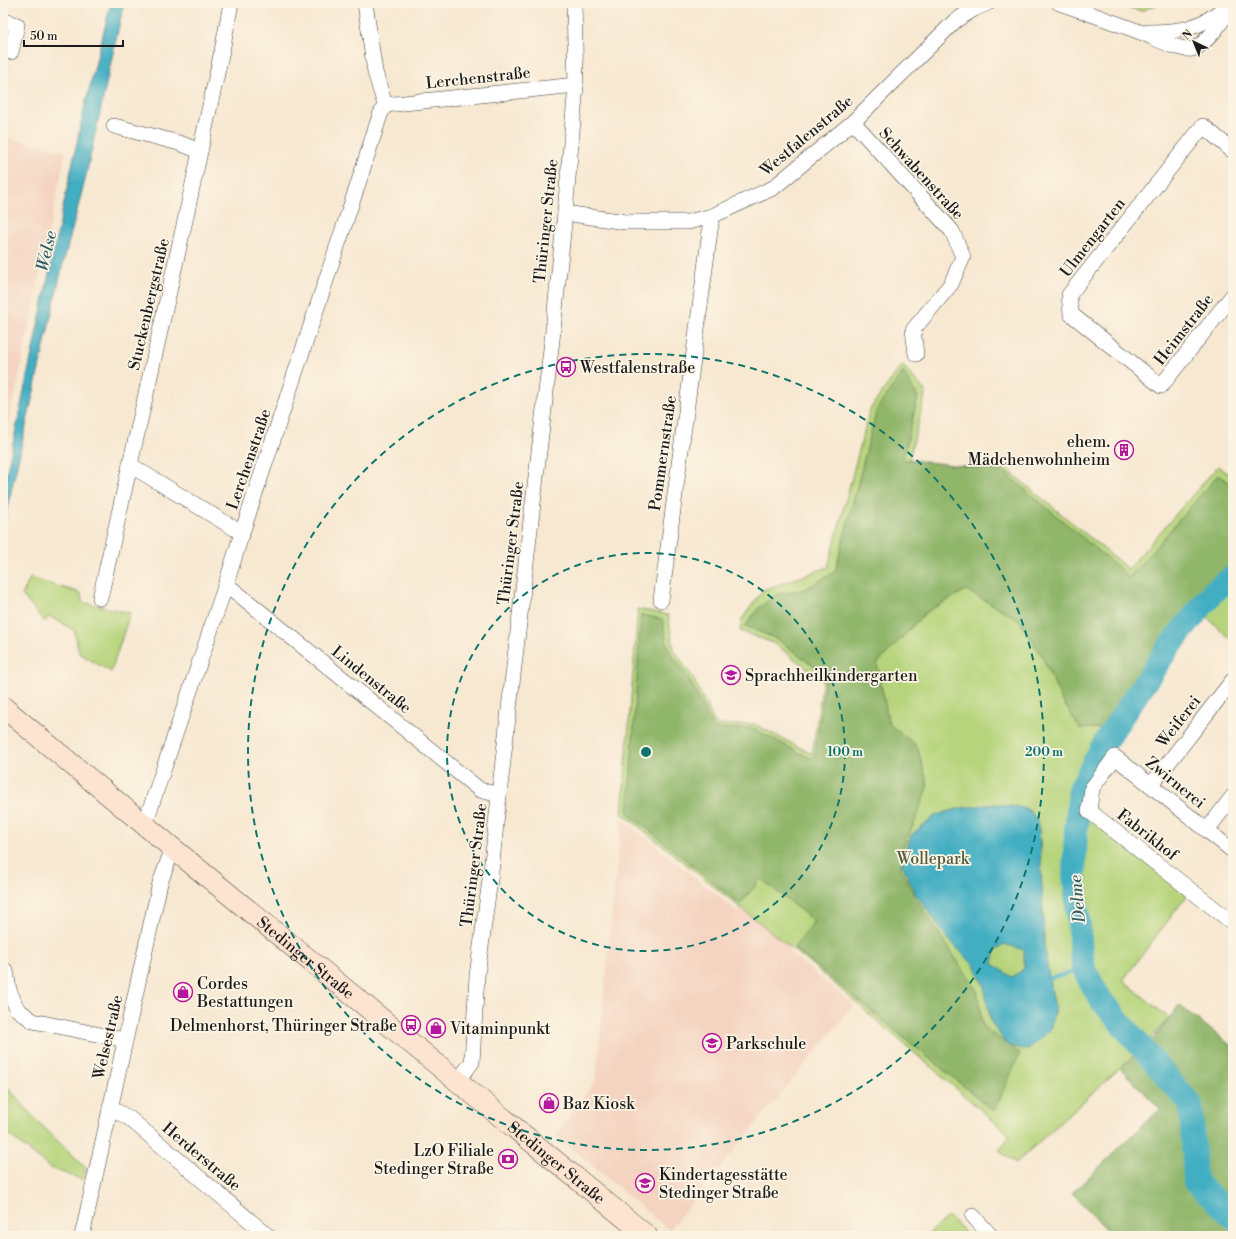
<svg xmlns="http://www.w3.org/2000/svg" width="1236" height="1239" viewBox="0 0 1236 1239" font-family="'Libre Bodoni',serif">
<style>
.built{fill:#f4d3c0}
.green{fill:#b6d47b;stroke:#69784c}
.forest{fill:#90b66b;stroke:#566944}
.water{fill:#43aec2;stroke:#30656f;fill-rule:evenodd}
.lines{fill:none;stroke-linecap:round;stroke-linejoin:round}
.stream{stroke:#43aec2;stroke-width:4}
.river{stroke:#43aec2;stroke-width:24}
.street-casing{stroke:#3d3b37;stroke-width:16}
.secondary-casing{stroke:#3d3b37;stroke-width:22}
.street{stroke:#fff;stroke-width:15}
.secondary{stroke:#fde4d1;stroke-width:21}
.ring{fill:none;stroke:#0f766e;stroke-width:2;stroke-dasharray:7 5}
.labels{text-anchor:middle;stroke-width:3.5;stroke-linejoin:round;paint-order:stroke}
.street-label{font-size:16px;fill:#1c1c1c;stroke:#fcf5e5}
.poi-label{font-size:16px;fill:#1c1c1c;stroke:#fcf5e5;text-anchor:start}
.park-label{font-size:16px;fill:#525c3d;stroke:#fcf5e5}
.water-label{font-size:17px;font-style:italic;fill:#2e5e67;stroke:#fcf5e5}
.centre{fill:#0f766e;stroke:#fcf5e5;stroke-width:2}
.ring-label{font-size:12px;text-anchor:middle;font-weight:bold;fill:#0f766e;stroke:#fcf5e5;stroke-width:3.5;stroke-linejoin:round;paint-order:stroke}
</style>
<rect width="100%" height="100%" fill="#fcf5e5"/>
<filter id="ink" filterUnits="userSpaceOnUse"><feTurbulence type="fractalNoise" baseFrequency=".025" numOctaves="2"/><feDisplacementMap in="SourceGraphic" scale="8" xChannelSelector="R" yChannelSelector="G"/><feConvolveMatrix kernelMatrix="1 2 1 2 8 2 1 2 1" color-interpolation-filters="sRGB"/></filter>
<filter id="wash" filterUnits="userSpaceOnUse"><feTurbulence type="fractalNoise" baseFrequency=".012" numOctaves="4" result="noise"/><feDisplacementMap in="SourceGraphic" scale="16" xChannelSelector="R" yChannelSelector="G"/><feGaussianBlur stdDeviation="0.9" result="paint"/><feColorMatrix in="noise" values="0 0 0 0 0 0 0 0 0 0 0 0 0 0 0 0 0 1.4 0 .05"/><feComposite in="paint" operator="in"/></filter>
<g filter="url(#wash)">
<rect width="100%" height="100%" fill="#f7e8d1"/>
<!-- built -->
<g class="built">
<path d="M3,137L66,151L3,451Z"/>
<path d="M621,818L737,911L761,881L812,920L789,952L854,1005L669,1230L556,1135L596,1080Z"/>
</g>
<!-- green -->
<g class="green">
<path d="M1110,3H1161L1141,11Z"/>
<path d="M902,365L926,392L909,459L941,466H1003L1128,569L1218,466L1233,478V637L1227,636L1207,617L1156,681L1111,746L1088,787L1086,812L1189,893L1123,980L1169,1018L1145,1045L1016,1163L999,1151L1010,1135L811,964L622,813L638,609L668,615L674,650L692,676L716,725L754,724L812,754L823,680L773,643L740,631L742,619L763,590L828,567L870,409Z"/>
<path d="M30,578L81,593L82,602L130,613L111,672L79,653L74,630L49,616L45,622L22,595Z"/>
<path d="M3,1081L33,1117L86,1168L83,1180L50,1168L3,1130Z"/>
<path d="M948,1216L969,1236H926Z"/>
</g>
<!-- forest -->
<g class="forest">
<path d="M903,372L918,397L903,459L1003,471L1118,567L1129,578L1218,475L1233,485V567C1182,615 1142,672 1102,728L1080,729L1061,699L1042,656L1018,619L966,590L925,613L877,664L889,724L917,746L928,785L916,819L901,851V869L916,898L977,991L983,1027L1020,1053L994,1111L794,948L814,921L761,879L740,904L628,813L641,615L662,619L669,651L688,677L714,729L752,728L810,758L815,755L826,675L777,639L745,626L757,610L775,595L805,589L835,572L877,409Z"/>
<path d="M1179,1005L1233,1047V1236H1140L1136,1233L1132,1236H1113L1072,1193L1160,1109L1120,1068L1155,1037Z"/>
</g>
<!-- water -->
<g class="water">
<path d="M111,3H124L85,180L62,268L3,527V490L84,109Z"/>
<path d="M995,804L1025,808L1031,812L1038,822L1040,839L1044,942L1049,978L1055,1007L1050,1030L1028,1050L1007,1045L991,1022L984,986L974,965L947,938L915,893L902,864L911,835L936,815L961,808ZM1004,944L1024,950V969L1012,977L993,964L996,950Z"/>
</g>
<g class="lines">
<!-- stream -->
<path class="stream" d="M1049,978L1084,970"/>
<!-- river -->
<path class="river" d="M1233,577L1214,591L1168,648L1106,740L1080,789L1076,831L1074,873L1081,950L1084,970L1101,1000L1191,1105L1195,1182L1233,1217"/>
</g>
</g>
<g filter="url(#ink)">
<g class="lines">
<!-- street casing -->
<g class="street-casing">
<g id="street">
<path d="M1059,3C1086,12 1113,22 1140,32C1154,37 1178,51 1192,49C1206,46 1226,16 1233,4"/>
<path d="M3,21L17,25L11,52L3,50"/>
<path d="M1148,32C1179,32 1201,29 1225,7"/>
<path d="M385,105L576,85"/>
<path d="M853,122L952,231L963,257L951,284L913,330L916,354"/>
<path d="M114,126L179,143L200,151"/>
<path d="M1233,151L1203,126L1069,295L1071,314L1161,386L1233,295"/>
<path d="M565,213L625,222H688L712,216L773,188L853,122L955,21L974,9L988,3"/>
<path d="M130,465L242,533"/>
<path d="M226,584L480,790L499,795"/>
<path d="M100,598L184,225L223,46L231,3"/>
<path d="M661,600L712,216"/>
<path d="M1151,785L1233,680"/>
<path d="M145,824L226,584L242,533L358,184L380,115L385,105L375,72L365,3"/>
<path d="M1207,830L1233,796"/>
<path d="M1233,851L1115,757L1092,788L1089,811L1233,923"/>
<path d="M6,971L9,990L17,1009L33,1021L125,1040"/>
<path d="M458,1081L472,1062L477,976L491,872L499,795L552,340L565,213L576,85L574,3"/>
<path d="M110,1108L129,1118L268,1236"/>
<path d="M973,1216L991,1236"/>
<path d="M82,1236L160,883L173,848"/>
</g>
</g>
<!-- secondary casing -->
<g class="secondary-casing">
<g id="secondary">
<path id="s1" d="M3,707L176,851L647,1236"/>
</g>
</g>
<!-- street -->
<use href="#street" class="street"/>
<!-- secondary -->
<use href="#secondary" class="secondary"/>
</g>
</g>
<!-- distance rings -->
<g class="ring">
<circle cx="646" cy="752" r="199"/>
<circle cx="646" cy="752" r="398"/>
</g>
<!-- icons -->
<defs>
<g id="bus-ring" transform="scale(1)"><circle r="9.5" fill="#fcf5e5" stroke="#b5179e" stroke-width="1.5"/><path d="M-5-6H5V4H4V6H2V4H-2V6H-4V4H-5ZM-3.5-4V0h7V-4ZM-3.5 1.2v1.5H-2V1.2ZM2 1.2v1.5H3.5V1.2Z" fill="#b5179e"/></g>
<g id="building-ring" transform="scale(1)"><circle r="9.5" fill="#fcf5e5" stroke="#b5179e" stroke-width="1.5"/><path d="M-4-6H4V6H1V3H-1V6H-4ZM-2.5-4.3h1.7v1.8h-1.7ZM.8-4.3h1.7v1.8H.8ZM-2.5-1h1.7V.8h-1.7ZM.8-1h1.7V.8H.8Z" fill="#b5179e"/></g>
<g id="school-ring" transform="scale(1)"><circle r="9.5" fill="#fcf5e5" stroke="#b5179e" stroke-width="1.5"/><path d="M0-5L7-2L0 1L-7-2ZM-4 1L0 2.5L4 1V4Q0 6-4 4Z" fill="#b5179e"/></g>
<g id="shop-ring" transform="scale(1)"><circle r="9.5" fill="#fcf5e5" stroke="#b5179e" stroke-width="1.5"/><path d="M-5-2.5h2.3a2.7 3.5 0 0 1 5.4 0H5L5.5 6h-11ZM-1.5-2.5h3a1.5 2.3 0 0 0-3 0Z" fill="#b5179e"/></g>
<g id="bank-ring" transform="scale(1)"><circle r="9.5" fill="#fcf5e5" stroke="#b5179e" stroke-width="1.5"/><path d="M-6-4H6V4H-6ZM0-2.3a2.3 2.3 0 1 0 0 4.6a2.3 2.3 0 1 0 0-4.6Z" fill="#b5179e"/></g>
</defs>
<g fill-rule="evenodd">
<use href="#bus-ring" x="566" y="367"/>
<use href="#building-ring" x="1124" y="450"/>
<use href="#school-ring" x="731" y="675"/>
<use href="#shop-ring" x="183" y="992"/>
<use href="#bus-ring" x="411" y="1025"/>
<use href="#shop-ring" x="436" y="1028"/>
<use href="#school-ring" x="712" y="1043"/>
<use href="#shop-ring" x="549" y="1103"/>
<use href="#bank-ring" x="508" y="1159"/>
<use href="#school-ring" x="645" y="1183"/>
</g>
<g class="labels">
<!-- street labels -->
<g class="street-label">
<text transform="translate(478 77) rotate(-6)" y="6">Lerchenstraße</text>
<text transform="translate(806 135) rotate(-40)" y="6">Westfalenstraße</text>
<text transform="translate(922 173) rotate(48)" y="6">Schwabenstraße</text>
<text transform="translate(545 221) rotate(-84)" y="6">Thüringer Straße</text>
<text transform="translate(1092 237) rotate(-52)" y="6">Ulmengarten</text>
<text transform="translate(148 304) rotate(-77)" y="6">Stuckenbergstraße</text>
<text transform="translate(1183 329) rotate(-52)" y="6">Heimstraße</text>
<text transform="translate(662 453) rotate(-82)" y="6">Pommernstraße</text>
<text transform="translate(248 459) rotate(-71)" y="6">Lerchenstraße</text>
<text transform="translate(510 543) rotate(-83)" y="6">Thüringer Straße</text>
<text transform="translate(372 679) rotate(39)" y="6">Lindenstraße</text>
<text transform="translate(1178 721) rotate(-52)" y="6">Weiferei</text>
<text transform="translate(1176 782) rotate(39)" y="6">Zwirnerei</text>
<text transform="translate(1148 834) rotate(38)" y="6">Fabrikhof</text>
<text transform="translate(473 865) rotate(-83)" y="6">Thüringer Straße</text>
<text dy="6" stroke="none"><textPath href="#s1" startOffset="393">Stedinger Straße</textPath></text>
<text transform="translate(107 1037) rotate(-77)" y="6">Welsestraße</text>
<text transform="translate(202 1156) rotate(40)" y="6">Herderstraße</text>
<text dy="6" stroke="none"><textPath href="#s1" startOffset="717">Stedinger Straße</textPath></text>
</g>
<!-- poi labels -->
<g class="poi-label">
<text x="580" y="373">Westfalenstraße</text>
<text x="1110" y="447" text-anchor="end">ehem.<tspan x="1110" dy="18">Mädchenwohnheim</tspan></text>
<text x="745" y="681">Sprachheilkindergarten</text>
<text x="197" y="989">Cordes<tspan x="197" dy="18">Bestattungen</tspan></text>
<text x="397" y="1031" text-anchor="end">Delmenhorst, Thüringer Straße</text>
<text x="450" y="1034">Vitaminpunkt</text>
<text x="726" y="1049">Parkschule</text>
<text x="563" y="1109">Baz Kiosk</text>
<text x="494" y="1156" text-anchor="end">LzO Filiale<tspan x="494" dy="18">Stedinger Straße</tspan></text>
<text x="659" y="1180">Kindertagesstätte<tspan x="659" dy="18">Stedinger Straße</tspan></text>
</g>
<!-- park labels -->
<g class="park-label">
<text x="933" y="864">Wollepark</text>
</g>
<!-- water labels -->
<g class="water-label">
<text transform="translate(46 251) rotate(-77)" y="6">Welse</text>
<text transform="translate(1077 899) rotate(-95)" y="6">Delme</text>
</g>
</g>
<circle cx="646" cy="752" r="6" class="centre"/>
<g class="ring-label">
<text x="845" y="756">100 m</text>
<text x="1044" y="756">200 m</text>
</g>
<!-- margin -->
<rect width="1236" height="1239" fill="none" stroke="#fcf5e5" stroke-width="16"/>
<!-- north arrow -->
<g transform="translate(1194 42) rotate(317)" stroke="#fcf5e5" stroke-width="3" paint-order="stroke">
<path d="M0-3L7 15L0 10L-7 15Z" fill="#1c1c1c"/>
<text y="-6" font-size="11" font-weight="bold" text-anchor="middle" fill="#1c1c1c">N</text>
</g>
<!-- scale -->
<path d="M24 40v6h99v-6" fill="none" stroke="#1c1c1c" stroke-width="2"/>
<text x="30" y="40" font-size="12" fill="#1c1c1c" stroke="#fcf5e5" stroke-width="3" paint-order="stroke">50 m</text>
</svg>
